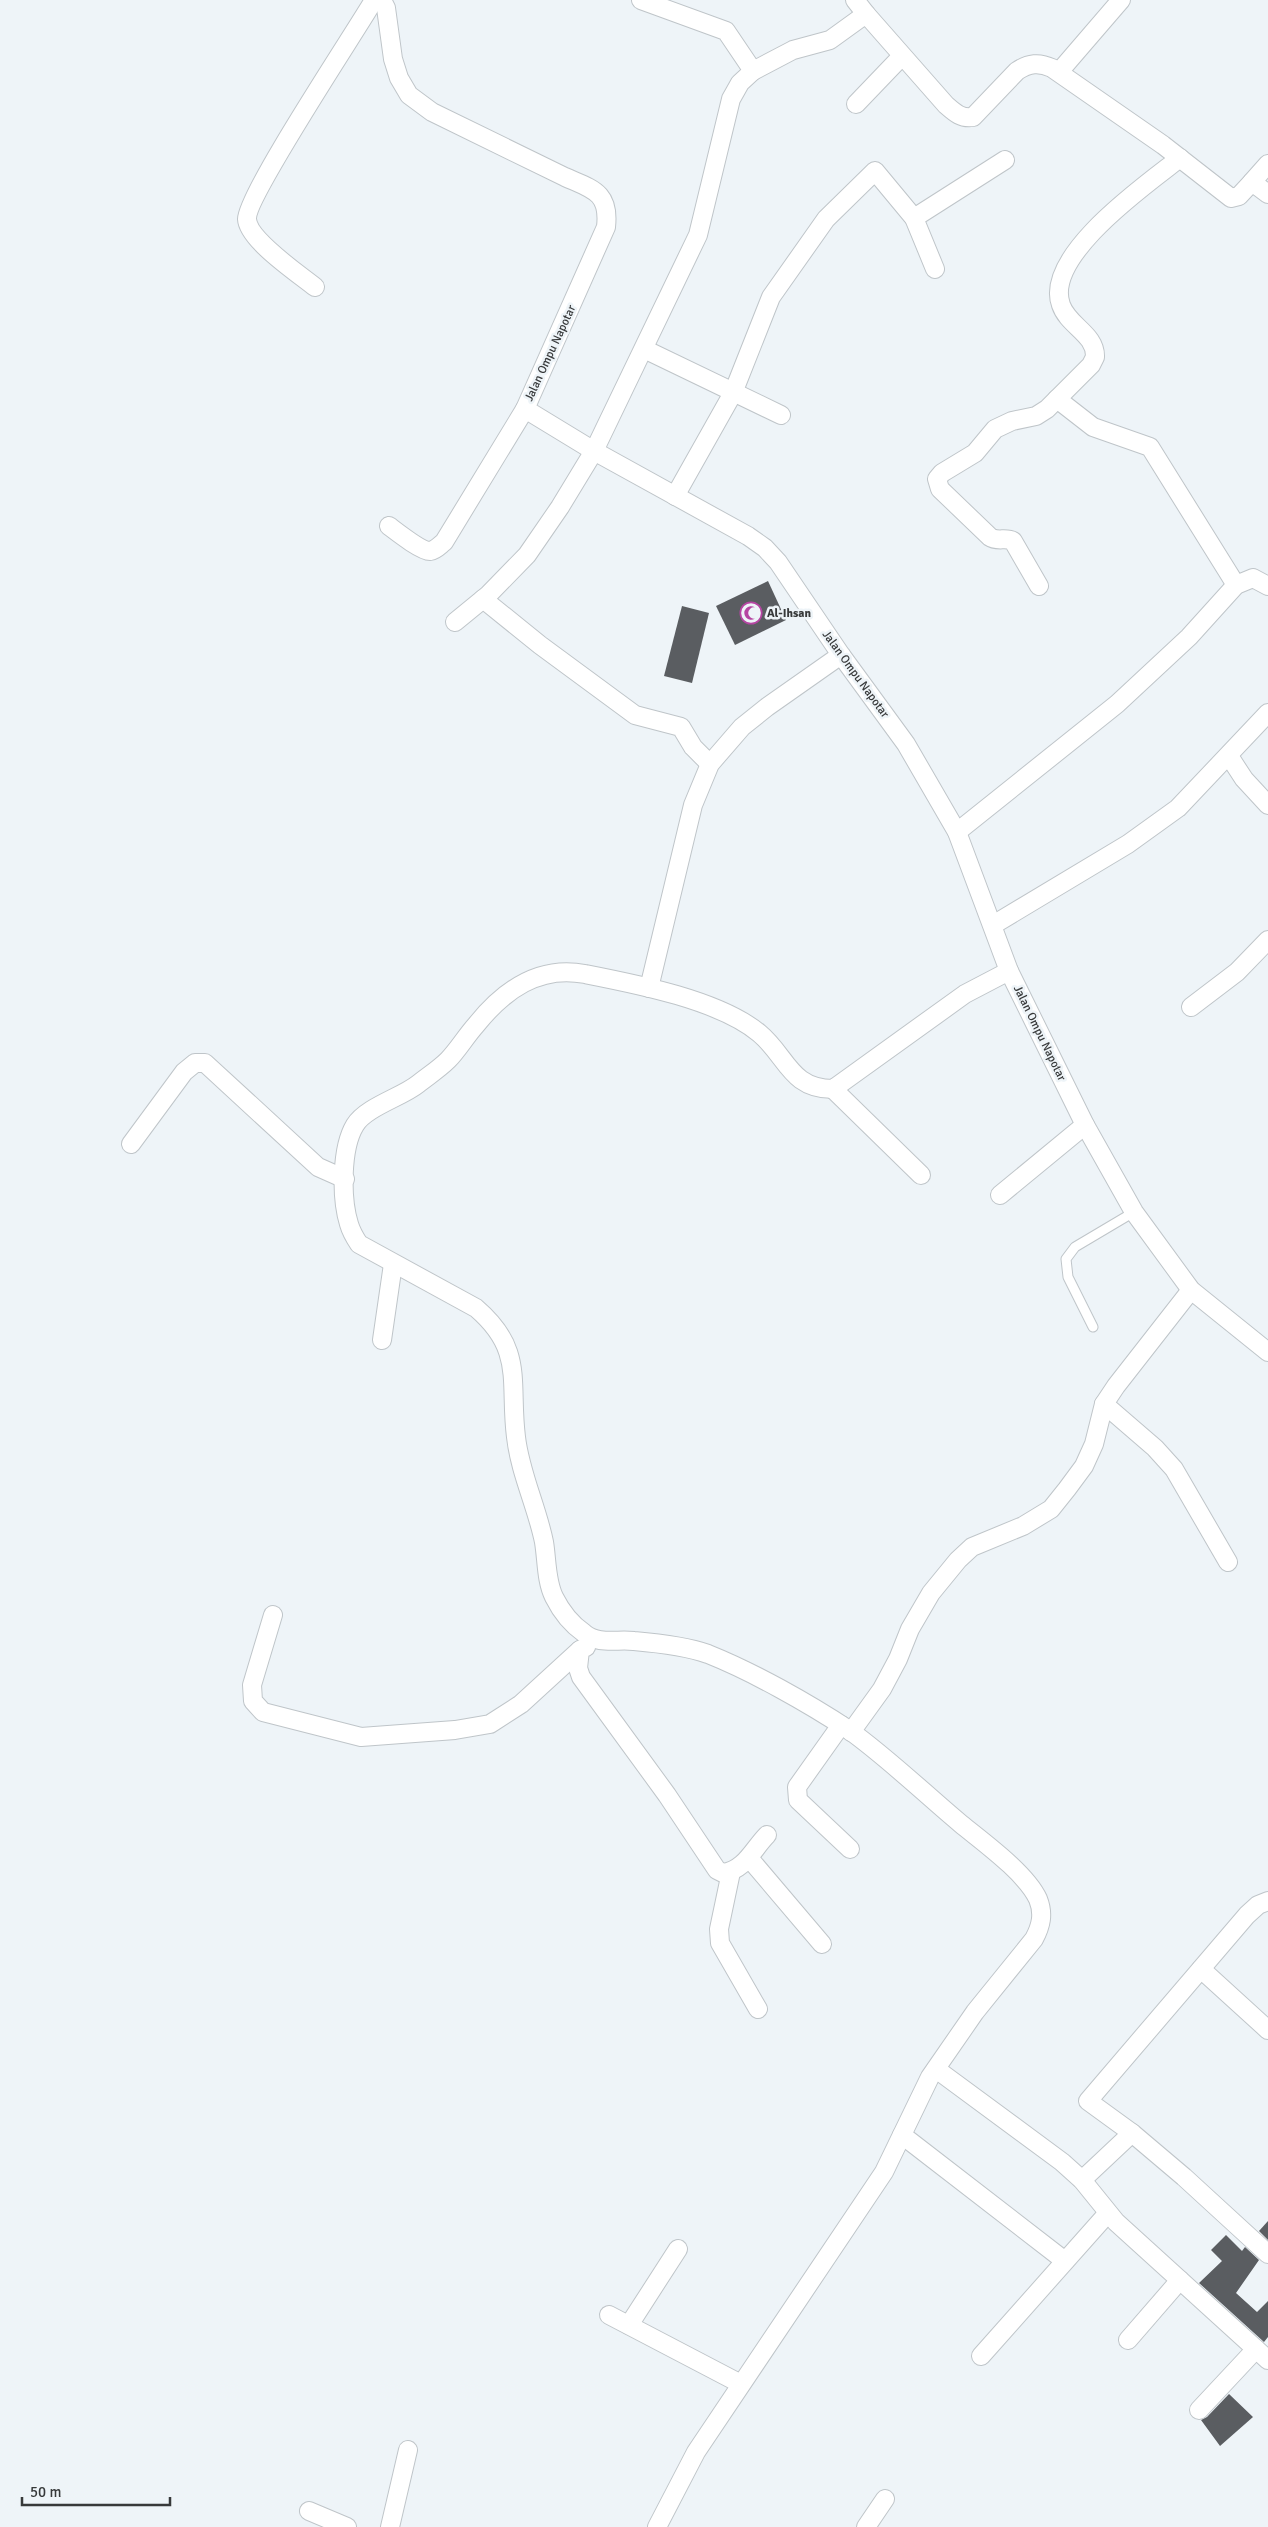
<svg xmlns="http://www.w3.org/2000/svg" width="1268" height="2527" viewBox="0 0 1268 2527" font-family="Signika,sans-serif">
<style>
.building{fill:#5a5d61}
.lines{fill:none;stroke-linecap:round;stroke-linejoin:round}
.lane-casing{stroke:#bfc5c9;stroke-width:11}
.street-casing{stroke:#bfc5c9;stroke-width:20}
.lane{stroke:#fff;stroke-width:9}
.street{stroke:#fff;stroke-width:18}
.labels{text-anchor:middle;stroke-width:5;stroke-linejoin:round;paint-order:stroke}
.street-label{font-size:12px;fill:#37393a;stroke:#eef4f8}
.poi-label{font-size:12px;font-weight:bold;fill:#37393a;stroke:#eef4f8;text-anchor:start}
</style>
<rect width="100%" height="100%" fill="#eef4f8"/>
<!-- building -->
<g class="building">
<path d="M768,581L786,620L735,645L716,606Z"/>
<path d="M682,606L709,613L692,683L664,676Z"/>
<path d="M1268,2221V2240L1259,2231Z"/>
<path d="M1226,2235L1242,2251L1245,2247L1259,2260L1236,2293L1257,2312L1268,2301V2337L1264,2342L1199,2283L1222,2261L1211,2250Z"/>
<path d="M1229,2394L1253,2417L1220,2446L1201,2420L1207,2417Z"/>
</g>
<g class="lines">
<!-- lane casing -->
<g class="lane-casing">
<path id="lane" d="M1093,1327L1068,1277L1066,1259L1075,1247L1134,1212"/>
</g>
<!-- street casing -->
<g class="street-casing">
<g id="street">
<path d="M382,0L386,8L393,59L399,78L409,95L432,112L565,177C592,189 610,192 606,227L525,409L594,451L748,536L765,548L778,562L841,655L906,744L957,832L1009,971L1085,1125L1134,1212L1191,1290L1268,1352"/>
<path d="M855,0L866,14"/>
<path d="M753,71L793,50L830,40L866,14L946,105C954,112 961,119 973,117L1017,71C1029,63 1039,62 1052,68L1163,145L1231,198L1239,196L1252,182L1268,194"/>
<path d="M1059,72L1121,0"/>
<path d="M856,104L902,56"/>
<path d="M1252,182L1268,164"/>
<path d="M914,218L1005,160"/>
<path d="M315,287C299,274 248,240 247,219C246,196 356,31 374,0"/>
<path d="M644,349L781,415"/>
<path d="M1057,399L1093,427L1150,447L1236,585"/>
<path d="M675,496L733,393L771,297L826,219L875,171L914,218L935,269"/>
<path d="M389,526C397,532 421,551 430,551C436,550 440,545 444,542L525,409"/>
<path d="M1039,586L1013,541C1006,537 997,542 990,537L940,489L937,479L942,473L975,453L995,429L1012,421L1036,416L1047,409L1091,365L1095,357C1096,334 1068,326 1061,305C1043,256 1147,184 1180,158"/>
<path d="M483,599L540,645L635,715L681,727L693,747L710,764"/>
<path d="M455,622L488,595L527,555L560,507L594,451L698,235L731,99L740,83L753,71L726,31L641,0"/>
<path d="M1229,756L1244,779L1268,805"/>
<path d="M957,832L1117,704L1189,637L1236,585L1253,578L1268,586"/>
<path d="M993,925L1128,844L1178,808L1268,713"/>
<path d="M649,988L693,805L710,764L742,727L767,707L841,655"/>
<path d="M1191,1007L1237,972L1268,940"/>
<path d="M833,1089L921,1175"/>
<path d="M131,1144L184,1072L195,1063H205L318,1167L345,1179"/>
<path d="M1000,1195L1085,1125"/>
<path d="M382,1340L393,1264"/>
<path d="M1104,1404L1155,1448L1174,1469L1228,1562"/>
<path d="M273,1615L252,1685L253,1701L263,1712L361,1737L455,1730L490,1724L521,1704L580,1650"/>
<path d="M586,1647L580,1650L578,1668L581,1677L667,1795L717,1870L723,1873C745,1870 753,1849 767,1835"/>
<path d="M841,1725L797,1787L798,1800L850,1849"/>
<path d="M851,1732L882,1689L898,1659L910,1629L931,1593L958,1560L972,1547L1023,1526L1051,1509L1067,1489L1084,1466L1094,1444L1104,1404L1116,1386L1191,1290"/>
<path d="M749,1858L822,1944"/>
<path d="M731,1872L719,1929L720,1943L758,2009"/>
<path d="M1268,1901L1258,1905L1247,1915L1088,2101L1132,2133L1184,2177L1268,2254"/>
<path d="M1201,1969L1268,2030"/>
<path d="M936,2069L1062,2162L1082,2180L1116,2222L1268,2360"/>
<path d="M902,2135L1065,2261"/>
<path d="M1082,2180L1132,2133"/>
<path d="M609,2315L741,2384"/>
<path d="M629,2325L678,2249"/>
<path d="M1128,2340L1180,2280"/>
<path d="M981,2356L1108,2213"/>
<path d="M1199,2410L1256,2349"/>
<path d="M309,2511L347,2527"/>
<path d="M390,2527L408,2450"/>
<path d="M657,2527L696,2452L884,2172L930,2077L975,2012L1034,1939C1041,1926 1044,1914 1038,1899C1026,1873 983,1842 961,1824C924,1793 888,1758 849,1730C808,1703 753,1672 708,1654C686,1646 657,1643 634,1641C617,1639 598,1645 584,1633C571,1624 561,1611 554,1597C546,1581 547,1560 544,1542C537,1507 520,1473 516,1437C509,1382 525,1350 476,1308L359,1244C355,1238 351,1231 349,1224C341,1198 341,1148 355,1125C366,1107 402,1097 418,1084C428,1076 439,1069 448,1060C458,1050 466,1036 476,1025C504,990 539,965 585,974C636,984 719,1000 759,1033C787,1056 790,1089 833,1089L965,994L1009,971"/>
<path d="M866,2527L885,2499"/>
</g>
</g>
<!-- lane -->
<use href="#lane" class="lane"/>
<!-- street -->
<use href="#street" class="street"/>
</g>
<!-- icons -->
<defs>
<g id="mosque-ring" transform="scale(1.125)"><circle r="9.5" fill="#eef4f8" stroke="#b545a2" stroke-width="1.5"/><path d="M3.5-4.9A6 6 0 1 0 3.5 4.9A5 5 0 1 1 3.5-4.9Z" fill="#b545a2"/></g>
</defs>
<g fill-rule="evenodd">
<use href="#mosque-ring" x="751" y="613"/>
</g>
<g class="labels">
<!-- street labels -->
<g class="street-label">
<text transform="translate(550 353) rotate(-65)" y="4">Jalan Ompu Napotar</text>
<text transform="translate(856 674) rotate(54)" y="4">Jalan Ompu Napotar</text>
<text transform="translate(1040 1033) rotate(64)" y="4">Jalan Ompu Napotar</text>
</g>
<!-- poi labels -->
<g class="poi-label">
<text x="767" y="617">Al-Ihsan</text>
</g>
</g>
<!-- scale -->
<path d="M22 2497v8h148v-8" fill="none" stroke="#37393a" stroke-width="2.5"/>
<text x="30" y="2497" font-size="15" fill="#37393a" stroke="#eef4f8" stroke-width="4" paint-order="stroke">50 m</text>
</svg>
